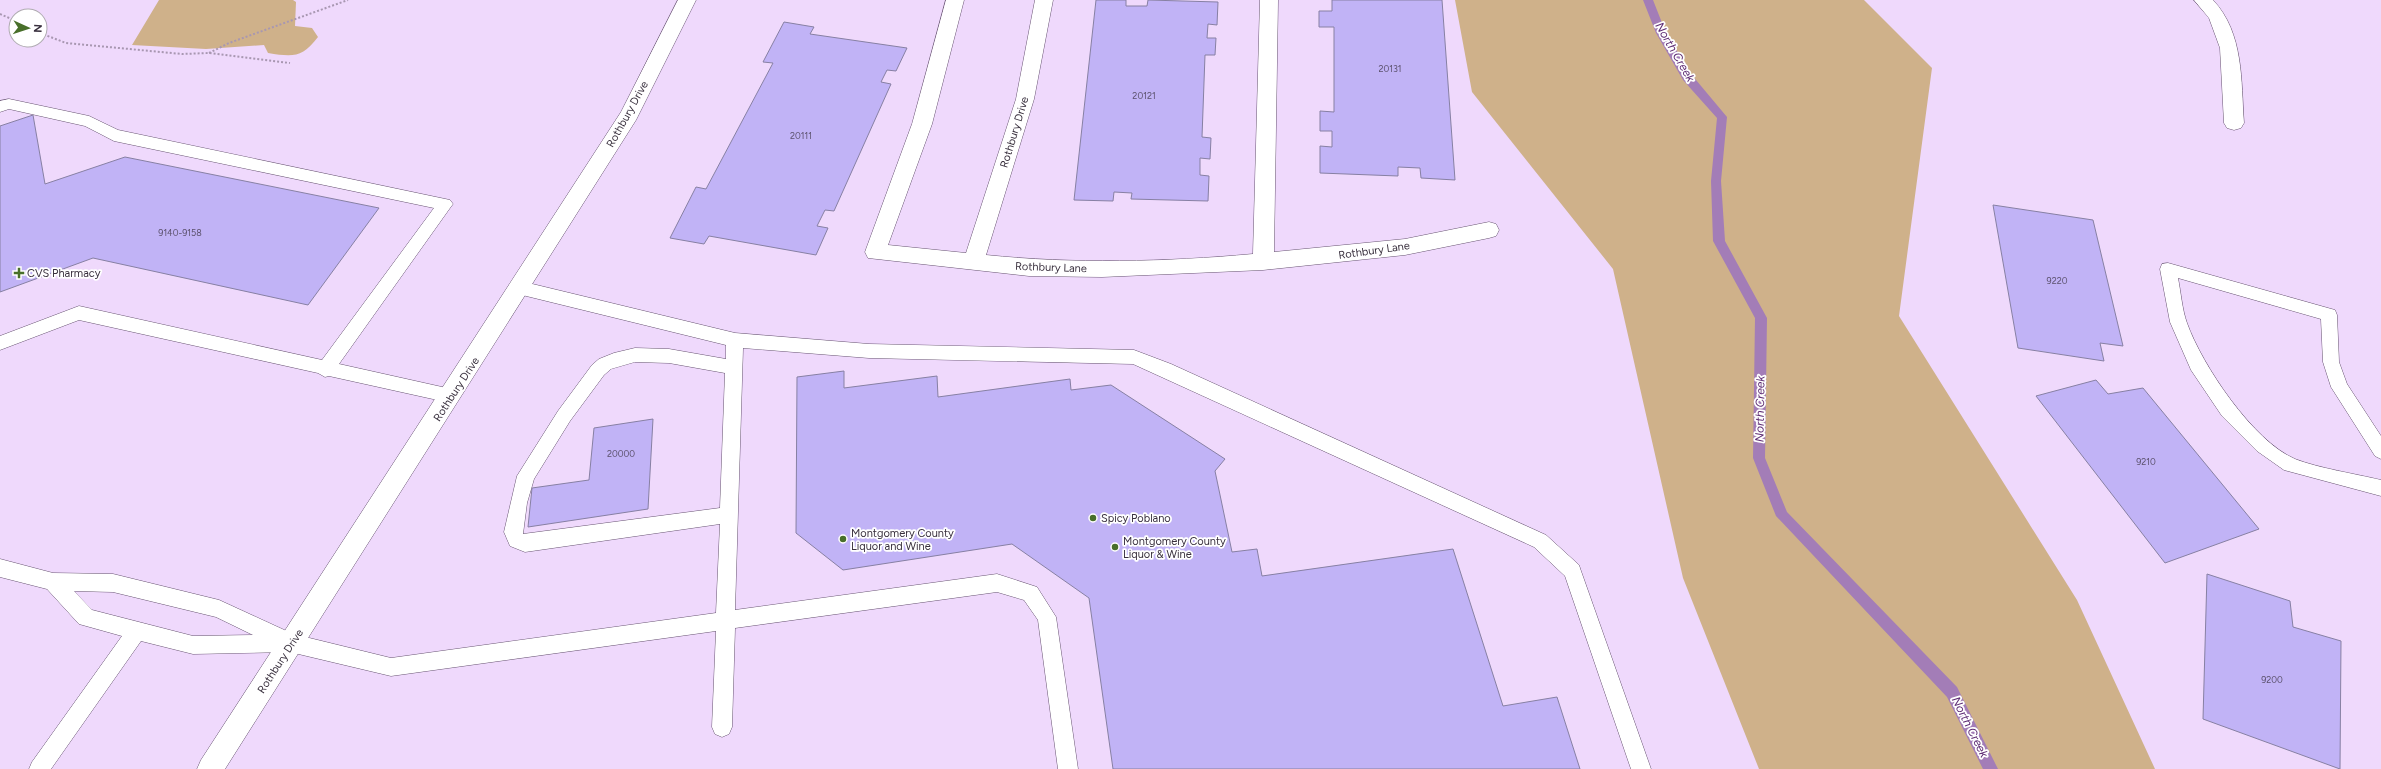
<svg xmlns="http://www.w3.org/2000/svg" width="2381" height="769" viewBox="0 0 2381 769" font-family="Figtree,sans-serif">
<style>
.green{fill:#cfb18a}
.lines{fill:none;stroke-linecap:round;stroke-linejoin:round}
.stream{fill:#a37db7;fill-rule:evenodd}
.building{fill:#c1b3f6;stroke:#8780a3}
.service-casing{stroke:#685572;stroke-width:1}
.minor-casing{stroke:#685572;stroke-width:1}
.tertiary-casing{stroke:#685572;stroke-width:1}
.path{stroke:#a897b1;stroke-width:2;stroke-dasharray:2 2;stroke-linecap:butt}
.service{fill:#fff;fill-rule:evenodd}
.minor{fill:#fff;fill-rule:evenodd}
.tertiary{fill:#fff;fill-rule:evenodd}
.poi-dot{fill:#486f2a;stroke:#fff;stroke-width:1.5}
.labels{text-anchor:middle;stroke-width:3.5;stroke-linejoin:round;paint-order:stroke}
.number-label{font-size:9px;fill:#5b516c}
.street-label{font-size:11px;fill:#39303e;stroke:#fff}
.poi-label{font-size:11px;fill:#39303e;stroke:#fff;text-anchor:start}
.water-label{font-size:12px;font-style:italic;fill:#5e2c74;stroke:#fff}
</style>
<rect width="100%" height="100%" fill="#efd9fc"/>
<!-- green -->
<g class="green">
<path d="M159,0H293L296,2L295,26L312,28L318,37C302,58 293,57 268,53L264,45L206,49L132,45Z"/>
<path d="M1455,0H1864L1932,68L1899,316L2077,600L2155,769H1759L1683,578L1613,269L1472,92Z"/>
</g>
<g class="lines">
<!-- stream -->
<path class="stream" d="M1643,0H1653L1666,33L1691,74L1727,117L1721,181L1725,241L1767,318L1765,458L1787,512L1957,687L1998,769H1983L1947,697L1776,516L1753,458L1755,318L1713,241L1711,181L1717,118L1683,80L1656,33Z"/>
</g>
<!-- building -->
<g class="building">
<path d="M1096,0H1126V6H1147L1148,0L1218,2L1217,25L1208,24L1207,38H1216L1215,55H1205L1202,137L1211,138L1210,159L1200,158V175L1209,176L1208,201L1131,199L1132,193L1114,192L1113,201L1074,200Z"/>
<path d="M1332,0H1442L1455,180L1421,178L1420,168L1398,167V176L1320,173V146L1332,147V131H1320V111L1334,112V27H1319V11H1332Z"/>
<path d="M784,22L814,27L810,34L907,48L896,71L887,70L881,82L891,84L834,211L825,210L817,226L828,228L816,255L709,236L704,244L670,238L696,187L706,189L773,63L763,62Z"/>
<path d="M33,115L45,184L125,157L379,208L308,305L93,258L0,292V126Z"/>
<path d="M1993,205L2093,220L2123,346L2100,343L2104,361L2018,348Z"/>
<path d="M844,371V388L937,376L938,397L1070,379L1071,390L1111,385L1225,459L1215,471L1232,552L1257,549L1262,576L1453,549L1503,706L1557,697L1580,769H1113L1089,598L1012,544L843,570L796,533L797,377Z"/>
<path d="M2096,380L2108,394L2143,388L2259,529L2165,563L2036,396Z"/>
<path d="M653,419L648,509L528,527L532,488L589,480L594,428Z"/>
<path d="M2207,574L2290,601L2293,627L2341,641L2340,769L2203,719Z"/>
</g>
<g class="lines">
<!-- service casing -->
<g class="service-casing">
<g id="service">
<path d="M9,99L89,116L118,130L450,200L453,204L450,208L339,364L451,389L457,391L460,396L457,401L451,403L329,376L325,377L318,373L79,320L0,350V336L79,306L322,360L434,208L114,141L85,126L9,109L0,112V101Z"/>
<path d="M2168,263L2335,310L2337,315L2339,362L2347,384L2381,436V459L2375,456L2331,387L2323,362L2321,319L2178,278C2181,293 2182,309 2187,323C2202,365 2253,441 2295,459C2318,468 2356,474 2381,480V496L2284,470L2257,451L2222,416L2191,370L2170,322L2160,269L2162,264Z"/>
<path d="M520,281L735,333L869,344L1134,350L1171,364L1546,535L1579,565L1581,571L1651,769H1631L1565,576L1534,547L1133,364L869,358L743,348L735,610L997,574L1037,587L1056,617L1078,769H1058L1038,620L1024,600L997,592L735,628L732,727L729,734L722,737L715,734L712,727L716,631L391,676L290,652L193,654L141,641L51,769H29L32,762L122,636L79,624L47,589L0,577V559L53,573L113,574L219,600L293,634L391,658L716,613L720,524L525,552L510,546L504,532L517,476L558,411L592,365L599,359L614,353L635,348L669,349L726,359V345L514,293L512,288L514,283ZM635,362L669,363L725,373L720,508L523,534L527,503L534,479L570,421L604,375L611,369ZM74,591L113,592L216,617L253,635L193,636L92,610Z"/>
</g>
</g>
<!-- minor casing -->
<g class="minor-casing">
<g id="minor">
<path d="M946,0H964L932,124L888,245L966,253L1016,99L1035,0H1053L1034,99L986,255C1073,264 1166,262 1253,254L1260,0H1278L1274,252L1405,239L1489,222L1496,224L1499,230L1496,236L1489,238L1405,255L1263,270L1102,277L1029,276L868,258L865,252L912,124Z"/>
<path d="M2194,0H2213C2244,33 2241,81 2244,123L2241,128L2234,130L2227,128L2224,123L2220,48L2209,18Z"/>
</g>
</g>
<!-- tertiary casing -->
<g class="tertiary-casing">
<path id="tertiary" d="M678,0H696L636,120L225,769H197L201,760L621,112Z"/>
</g>
<!-- path -->
<g class="path">
<path d="M0,14L16,21"/>
<path d="M40,33L66,43L182,54L209,53L290,63"/>
<path d="M209,53L229,43L348,0"/>
</g>
<!-- service -->
<use href="#service" class="service"/>
<!-- minor -->
<use href="#minor" class="minor"/>
<!-- tertiary -->
<use href="#tertiary" class="tertiary"/>
</g>
<!-- markers -->
<g class="poi-dot">
<path d="M17 267h4v4h4v4h-4v4h-4v-4h-4v-4h4z"/>
<circle cx="1093" cy="518" r="4"/>
<circle cx="843" cy="539" r="4"/>
<circle cx="1115" cy="547" r="4"/>
</g>
<g class="labels">
<!-- number labels -->
<g class="number-label">
<text x="1390" y="72">20131</text>
<text x="1144" y="99">20121</text>
<text x="801" y="139">20111</text>
<text x="180" y="236">9140-9158</text>
<text x="2057" y="284">9220</text>
<text x="621" y="457">20000</text>
<text x="2146" y="465">9210</text>
<text x="2272" y="683">9200</text>
</g>
<!-- street labels -->
<g class="street-label">
<text transform="translate(627 114) rotate(-61)" y="4">Rothbury Drive</text>
<text transform="translate(1014 132) rotate(-73)" y="4">Rothbury Drive</text>
<text transform="translate(1374 250) rotate(-8)" y="4">Rothbury Lane</text>
<text transform="translate(1051 267) rotate(2)" y="4">Rothbury Lane</text>
<text transform="translate(456 389) rotate(-57)" y="4">Rothbury Drive</text>
<text transform="translate(280 661) rotate(-57)" y="4">Rothbury Drive</text>
</g>
<!-- poi labels -->
<g class="poi-label">
<text x="27" y="277">CVS Pharmacy</text>
<text x="1101" y="522">Spicy Poblano</text>
<text x="851" y="537">Montgomery County<tspan x="851" dy="13">Liquor and Wine</tspan></text>
<text x="1123" y="545">Montgomery County<tspan x="1123" dy="13">Liquor &amp; Wine</tspan></text>
</g>
<!-- water labels -->
<g class="water-label">
<text transform="translate(1675 52) rotate(60)" y="4">North Creek</text>
<text transform="translate(1760 409) rotate(-89)" y="4">North Creek</text>
<text transform="translate(1970 727) rotate(63)" y="4">North Creek</text>
</g>
</g>
<!-- north arrow -->
<g transform="translate(28 28) rotate(93)"><circle r="19" fill="#ffffff" stroke="#b0acb2"/>
<path d="M0-3L7 15L0 10L-7 15Z" fill="#486f2a"/>
<text y="-6" font-size="11" font-weight="bold" text-anchor="middle" fill="#39303e">N</text>
</g>
</svg>
